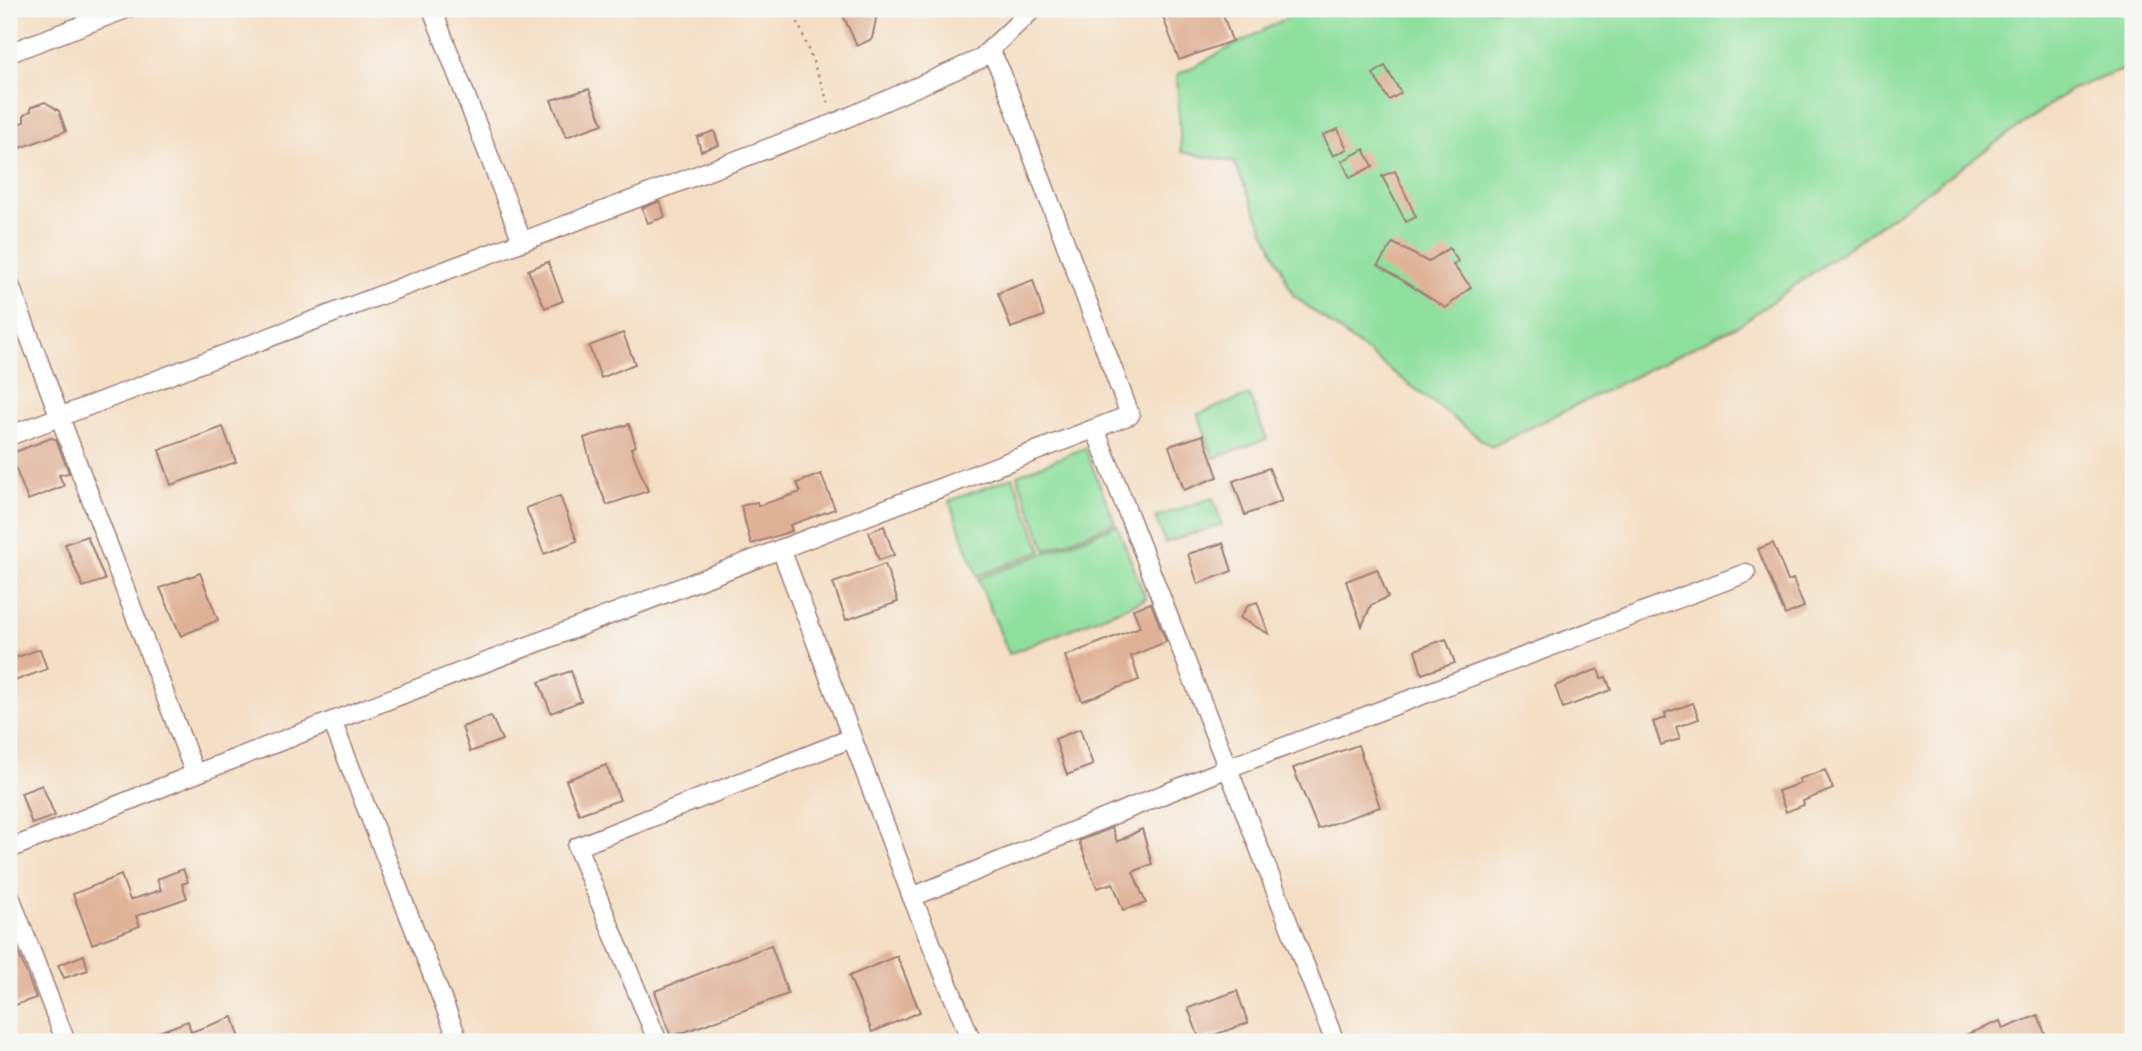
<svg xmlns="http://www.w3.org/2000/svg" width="2142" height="1051" viewBox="0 0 2142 1051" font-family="Cardo,serif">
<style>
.green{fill:#8edf9e;stroke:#6c7f64;stroke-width:2}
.building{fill:#dfb298}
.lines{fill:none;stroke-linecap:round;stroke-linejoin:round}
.minor-casing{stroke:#9f7e78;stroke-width:21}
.path{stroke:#9f7e78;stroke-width:2.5;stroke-dasharray:2 5;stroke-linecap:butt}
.minor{stroke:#fff;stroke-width:18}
</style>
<rect width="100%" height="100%" fill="#f6f6f2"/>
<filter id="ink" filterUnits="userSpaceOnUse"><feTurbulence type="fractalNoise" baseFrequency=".0143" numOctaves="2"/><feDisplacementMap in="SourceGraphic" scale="14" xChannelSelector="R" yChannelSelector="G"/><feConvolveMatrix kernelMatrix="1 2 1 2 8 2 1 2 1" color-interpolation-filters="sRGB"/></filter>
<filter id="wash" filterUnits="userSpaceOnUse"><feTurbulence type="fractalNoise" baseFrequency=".00686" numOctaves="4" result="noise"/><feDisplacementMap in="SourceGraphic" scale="28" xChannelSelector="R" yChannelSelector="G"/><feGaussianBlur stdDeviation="1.57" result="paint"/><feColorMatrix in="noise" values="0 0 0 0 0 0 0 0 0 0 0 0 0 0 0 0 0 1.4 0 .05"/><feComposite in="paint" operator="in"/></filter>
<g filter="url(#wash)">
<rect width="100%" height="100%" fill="#f4dec4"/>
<!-- green -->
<g class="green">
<path d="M1304,9H2133V66L2072,89L1739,325L1491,447L1293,295L1234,162L1181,152L1177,75Z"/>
<path d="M1249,395L1267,439L1214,458L1198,414Z"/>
<path d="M1085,448L1115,523L1046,550L1017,475Z"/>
<path d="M1013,477L1042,551L978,576L949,501Z"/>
<path d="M1213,498L1222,524L1165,543L1156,517Z"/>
<path d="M1117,525L1146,599L1009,654L978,579Z"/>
</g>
<g id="blocks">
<!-- building -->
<g class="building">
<path d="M840,9H878L872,39L857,46Z"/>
<path d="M1160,9H1221L1232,41L1179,60Z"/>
<path d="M1385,66L1401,93L1389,100L1373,74Z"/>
<path d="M589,89L603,124L566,137L551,100Z"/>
<path d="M45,102L59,111L66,131L15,150L9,127L24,122V115L31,111V107Z"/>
<path d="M1338,129L1347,149L1333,156L1323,135Z"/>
<path d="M714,131L719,145L701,151L697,137Z"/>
<path d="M1364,149L1373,166L1350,178L1342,161Z"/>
<path d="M1395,171L1416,217L1406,222L1382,176Z"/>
<path d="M660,201L665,217L648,223L642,208Z"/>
<path d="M1393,243L1428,262L1449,248L1458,261L1453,265L1471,287L1446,308L1378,265Z"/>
<path d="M548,262L563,301L545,308L528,270Z"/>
<path d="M1033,280L1044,316L1011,328L998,293Z"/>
<path d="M623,333L635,364L601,378L589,346Z"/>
<path d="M629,424L636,446L631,448L648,491L607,505L594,474L584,438Z"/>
<path d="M223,427L236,462L171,485L159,450Z"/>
<path d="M1203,435L1218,477L1184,490L1169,446Z"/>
<path d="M51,438L56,439L69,473L59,475L64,486L28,500L10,454Z"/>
<path d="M1269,468L1282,501L1245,515L1233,481Z"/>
<path d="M821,474L835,509L790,525L792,531L751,544L741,506L757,502L758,506L801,492L797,483Z"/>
<path d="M560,496L577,541L544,554L526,508Z"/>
<path d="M884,526L894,555L879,560L869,532Z"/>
<path d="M87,536L105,580L83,587L65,544Z"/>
<path d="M1223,543L1232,571L1198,584L1188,554Z"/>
<path d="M1773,543L1788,581L1793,579L1804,607L1785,615L1758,549Z"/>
<path d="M885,564L898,602L846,620L833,583Z"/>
<path d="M1377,569L1388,597L1371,605L1362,626L1346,581Z"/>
<path d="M200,573L218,620L181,636L160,588Z"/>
<path d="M1257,602L1269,634L1240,618L1248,605Z"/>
<path d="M1151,603L1166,642L1131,656L1139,680L1082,701L1065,656L1140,627L1133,609Z"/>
<path d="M1446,639L1455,663L1422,674L1415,650Z"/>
<path d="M40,649L47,669L9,683V660Z"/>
<path d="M1598,669L1601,678L1606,677L1611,690L1563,708L1555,686Z"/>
<path d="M571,671L581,701L551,713L539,682Z"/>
<path d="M1693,703L1699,719L1676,727L1680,739L1661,745L1653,722L1666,718L1665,713Z"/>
<path d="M491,716L502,740L470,752L462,727Z"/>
<path d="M1080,729L1093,765L1067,775L1055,739Z"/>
<path d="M1358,745L1380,807L1318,829L1293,768Z"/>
<path d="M606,765L620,800L579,814L566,780Z"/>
<path d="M1825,770L1833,789L1803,801L1804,805L1786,812L1778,791L1801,783L1799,779Z"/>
<path d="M42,785L55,816L32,824L21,793Z"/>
<path d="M1112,828L1117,842L1142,829L1152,864L1133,872L1146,903L1123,910L1113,883L1097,888L1079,841Z"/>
<path d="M183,869L188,882L182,884L187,898L136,916L140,926L92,944L73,894L121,875L130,900L161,890L157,879Z"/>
<path d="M9,928L36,998L9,1007Z"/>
<path d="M771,945L788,994L671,1037L655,991Z"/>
<path d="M84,955L88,970L64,978L58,965Z"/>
<path d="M897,956L920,1012L872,1032L849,976Z"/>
<path d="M1237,991L1248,1023L1200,1040L1188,1008Z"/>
<path d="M2038,1015L2048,1042H1948L2000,1021L2003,1029Z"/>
<path d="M233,1017L241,1042H135V1041L188,1021L191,1032Z"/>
</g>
</g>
</g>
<g filter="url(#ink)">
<use href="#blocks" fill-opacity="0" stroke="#9f7e78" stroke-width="2"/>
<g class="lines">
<!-- minor casing -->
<g class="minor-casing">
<g id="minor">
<path d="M432,9L522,241"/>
<path d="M9,53L126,9"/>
<path d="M9,283L195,774"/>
<path d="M1095,429L1335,1042"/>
<path d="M9,436L835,123L980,59L1033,9"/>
<path d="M781,549L912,897L972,1042"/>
<path d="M332,721L459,1042"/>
<path d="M9,849L195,774L1130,415L1001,72L990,50"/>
<path d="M9,894L66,1042"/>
<path d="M912,897L1228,768L1746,573"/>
<path d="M658,1042L577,847L852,738"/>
</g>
</g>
<!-- path -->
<path class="path" d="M793,9L830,107"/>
<!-- minor -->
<use href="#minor" class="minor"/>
</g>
</g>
<!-- margin -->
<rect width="2142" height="1051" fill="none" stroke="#f6f6f2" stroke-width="35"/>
</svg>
